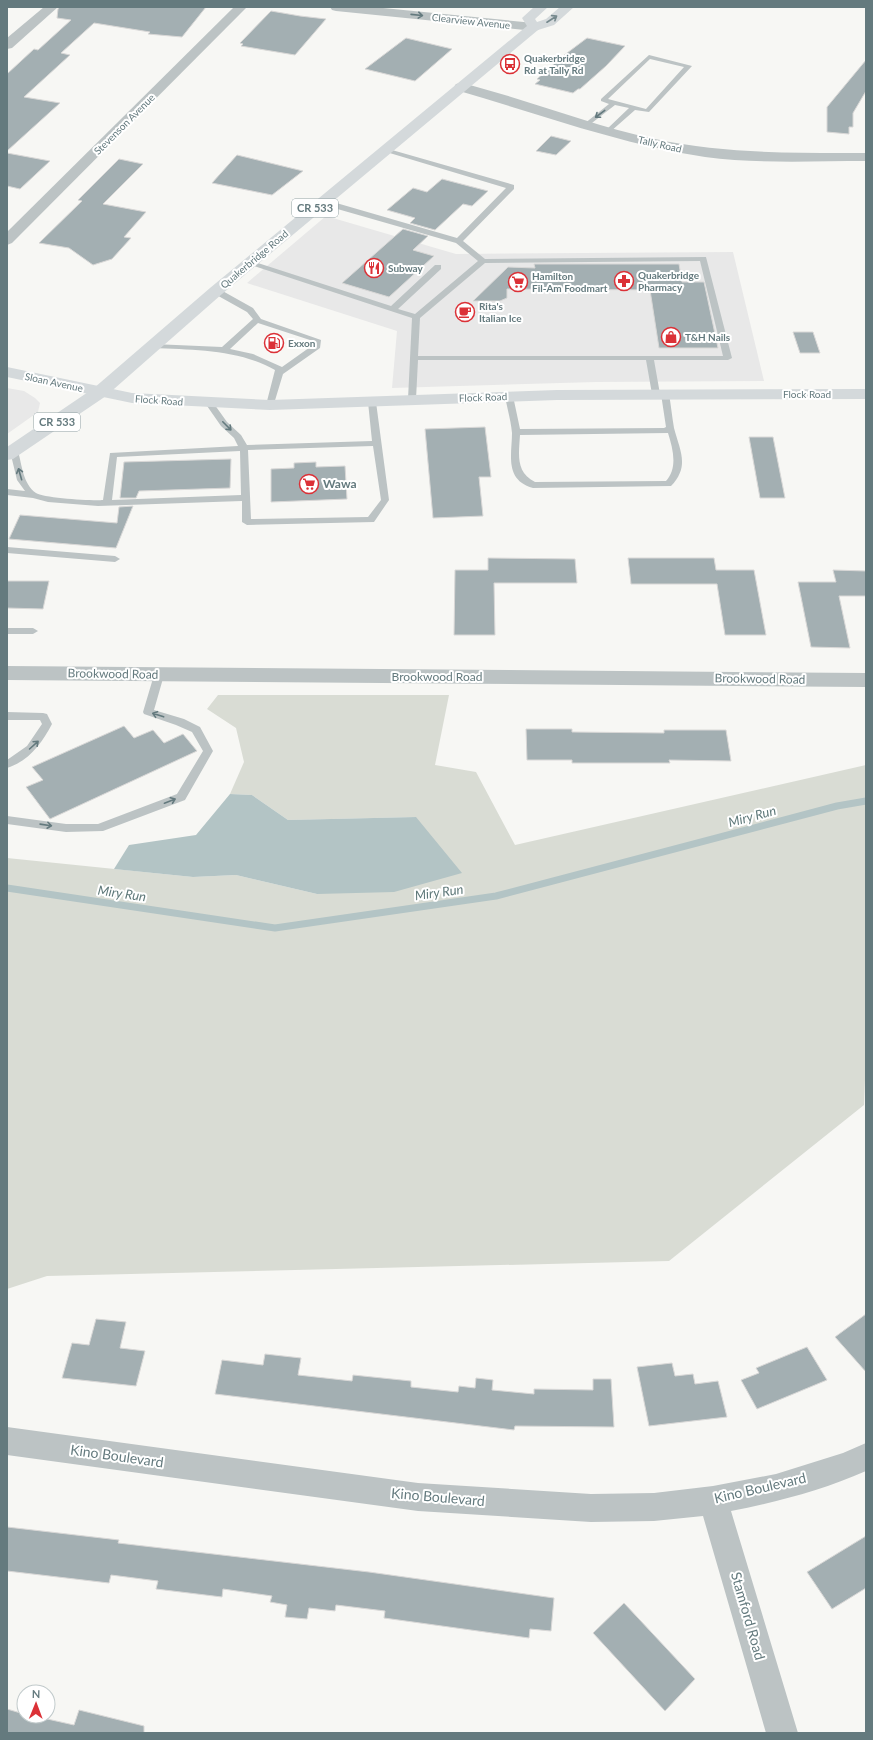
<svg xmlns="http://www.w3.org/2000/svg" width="873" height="1740" viewBox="0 0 873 1740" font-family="Lato,sans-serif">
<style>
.built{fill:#e8e8e8}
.green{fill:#d9dcd4}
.water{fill:#b3c4c5}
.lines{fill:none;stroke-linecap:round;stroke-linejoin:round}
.stream{stroke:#b3c4c5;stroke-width:7}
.building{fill:#a3afb2;stroke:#d9d8d7}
.service{fill:#bcc3c4;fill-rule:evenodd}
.minor{fill:#bcc3c4;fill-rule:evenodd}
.secondary{fill:#d4d9db;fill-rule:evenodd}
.primary{fill:#d4d9db;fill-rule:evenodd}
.oneway{stroke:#647a7e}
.oneway2{stroke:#75888c}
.labels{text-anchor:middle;stroke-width:4;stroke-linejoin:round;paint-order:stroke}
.far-street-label{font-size:10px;fill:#647a7e;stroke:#fff}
.far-poi-label{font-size:10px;font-weight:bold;fill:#647a7e;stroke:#fff;text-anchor:start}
.shield{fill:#fff;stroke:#92a2a5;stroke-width:1}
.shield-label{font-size:11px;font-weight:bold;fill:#647a7e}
.poi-label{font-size:12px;font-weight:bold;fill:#647a7e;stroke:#fff;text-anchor:start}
.street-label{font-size:12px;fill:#647a7e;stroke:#fff}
.water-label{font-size:13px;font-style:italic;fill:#5e7879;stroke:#fff}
.near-street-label{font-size:14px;fill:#647a7e;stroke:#fff}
</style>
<rect width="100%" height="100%" fill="#f7f7f4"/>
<!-- built -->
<g class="built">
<path d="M326,216L456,254L733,252L764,381L596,382L392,388L397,331L247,283Z"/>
<path d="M7,388L24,391L35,398L40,403L38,412L7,434Z"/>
</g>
<!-- green -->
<path class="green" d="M218,695H449L435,765L476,772L515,845L866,765V1055L864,1105L669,1261L47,1276L7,1289V858L193,877L236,875L317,894L416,817L288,820L252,795L230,794L244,762L236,728L207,709Z"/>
<!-- water -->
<path class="water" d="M230,794L252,795L288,820L416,817L462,873L394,892L317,894L236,875L193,877L114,869L129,845L196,835Z"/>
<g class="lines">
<!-- stream -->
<path class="stream" d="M7,888L275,928L496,896L837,806L866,801"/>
</g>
<!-- building -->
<g class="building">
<path d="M59,7H206L182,37L148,34L150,32L94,23L61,53L70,55L24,97L60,103L7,151V74L34,49L38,50L71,20L57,18L58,9Z"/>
<path d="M271,11L300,16L326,19L295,55L241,46L243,44L240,43Z"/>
<path d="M406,38L452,49L415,81L365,69Z"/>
<path d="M587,38L625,46L606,66L580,89H578L573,93L535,84L540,80L537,79L563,56Z"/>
<path d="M866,60V91L853,113V127H849V134L827,132V107Z"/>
<path d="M551,136L571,141L556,155L536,151Z"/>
<path d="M7,153L50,161L20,189L7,186Z"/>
<path d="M237,155L303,171L272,195L212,183Z"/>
<path d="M119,159L143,164L103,204L146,212L124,237L131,238L112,259L93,265L69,248L39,243L82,201L78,200Z"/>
<path d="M442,179L488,191L472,206L463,204L435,230L410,223L415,218L387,210L413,188L427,192Z"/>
<path d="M403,229L428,236L413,250L434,256L389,297L342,283Z"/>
<path d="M534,264H679L682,282H704L718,348H659L650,290L507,289V298L500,301H473L508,267L535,268Z"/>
<path d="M793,332H813L820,353H800Z"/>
<path d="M485,427L491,477H479L483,516L433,518L425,429Z"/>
<path d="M749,437H773L785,498H760Z"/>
<path d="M231,459L230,488L139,491L136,498H120L124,462Z"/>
<path d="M316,462V467L345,466L347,499L271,502V469L294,468V463Z"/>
<path d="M133,506L116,548L9,539L20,515L117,523L119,507Z"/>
<path d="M488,558L575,559L577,583H494L495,635H454L455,570H488Z"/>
<path d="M628,558H714L716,570H754L766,635H725L717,584H631Z"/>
<path d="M833,570L866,571V596H839L850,648L811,647L798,582H836Z"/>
<path d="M7,581H49L43,609L7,608Z"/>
<path d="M124,726L134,738L153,730L164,743L183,734L197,751L50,819L26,787L43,780L32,767Z"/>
<path d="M526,729H572V732L664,733V730H726L731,761L669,760L670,763H572V760H527Z"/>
<path d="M866,1314V1372L835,1337Z"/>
<path d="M96,1319L126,1322L120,1348L145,1351L136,1386L62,1378L72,1343L89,1345Z"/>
<path d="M807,1347L827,1380L757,1409L741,1380L759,1373L756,1368Z"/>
<path d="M265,1354L301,1358L298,1375L352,1381L353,1375L411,1381V1387L458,1392L459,1386L475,1388L476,1378L493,1380L492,1390L534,1394V1389L593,1390V1379H611L614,1427L515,1426L514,1430L215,1394L222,1360L263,1365Z"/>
<path d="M672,1363L675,1376L693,1374L695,1384L718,1381L727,1417L649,1426L637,1367Z"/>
<path d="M7,1527L119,1540L118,1543L369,1572L554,1598L551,1631L530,1629L529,1638L384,1618L385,1611L336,1605L335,1611L309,1608L307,1619L285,1617L287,1605L270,1602L272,1596L223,1589L222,1597L156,1589L158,1581L111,1575L109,1583L7,1571Z"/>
<path d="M866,1536V1588L832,1609L807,1572Z"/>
<path d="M624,1603L695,1679L665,1711L593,1633Z"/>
<path d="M7,1709L24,1714V1716H34L74,1725L79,1710L144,1726V1733H7Z"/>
</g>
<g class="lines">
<!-- service -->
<g class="service">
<path d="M649,55L692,66L649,112L635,110L610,132H606V130L629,108L615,105L588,126H584V124L609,104L601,101V99ZM650,59L684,67L646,109L608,99Z"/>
<path d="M385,148L514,185V189L463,241L485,259L706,257L732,358L728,360H654L660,394L656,397L652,394L646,360H418L416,399L415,401H409L408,399L412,318L245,263L246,261H252L391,306L435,265H441V269L398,309L415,314L478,261L456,243L320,204V200H326L457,238L506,188L383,151L381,150ZM700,261L723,356H418L420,318L485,263Z"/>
<path d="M213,289H219L253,308L261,319L321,340L320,348L283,374L273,407L270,408L266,405L275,370C237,349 195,350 153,348L149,346L153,344L222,347L253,319L247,312L213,293ZM258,323L313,341V345L282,367L253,354L230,349Z"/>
<path d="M665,391L669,394C671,405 672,417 674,428C680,451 690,466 671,486L533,488C504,480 512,454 512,433C511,421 507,408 505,396L506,394H512L513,396L520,429L664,428L666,427L661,394ZM668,433C673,449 678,468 666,481L535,482C515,472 519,453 520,435Z"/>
<path d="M372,399L376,402L389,500L374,522L247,525L242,522V501L98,506L48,502L33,498L7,495V489L25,491L17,480L10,451L11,449H17L18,451C22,465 23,484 36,493C43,498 92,501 103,500L110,453L238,446L234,438L221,426L205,403L206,401H212L227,422L241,435L247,445L372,441L368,402ZM373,446L381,500L368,517L251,519L248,450ZM240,451L241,495L112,500L117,457Z"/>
<path d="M7,547L115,556L120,559L115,562L7,553Z"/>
<path d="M7,628H33L38,631L33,634H7Z"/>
<path d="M159,672L164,675L154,710L184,719L200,727L213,751L185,800L103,831L66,832L7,824V816L66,824H98L177,794L203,751L192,732L176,725L144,714L143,712L154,675Z"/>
<path d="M7,712L43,713L47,714L52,724C42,743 29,761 7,768V760L27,746L42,724L40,720H7Z"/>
</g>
<!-- minor -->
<g class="minor">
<path d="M44,7H58L12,48L7,49V38Z"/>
<path d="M234,7H247L12,243L7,245V232Z"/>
<path d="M330,7H373L534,23L538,24L540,27L538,30L534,31L336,11L332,10Z"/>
<path d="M461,83C527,99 589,125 655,139C725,154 795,153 866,153V161C813,161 758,164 705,157C620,144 539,114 456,90L454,87L456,84Z"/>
<path d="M7,666L866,673V687L7,680Z"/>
<path d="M7,1427L418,1483L591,1494L654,1493L713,1486L776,1474L843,1453L866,1443V1471C823,1490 777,1502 731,1511L798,1733H766L703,1516L654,1521L591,1522L418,1511L7,1455Z"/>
</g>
<!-- secondary -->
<path class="secondary" d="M7,367L132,393L270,400L557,390L866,389V399L557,400L270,410L132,403L7,377Z"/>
<!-- primary -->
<path class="primary" d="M534,7H548L535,19L537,22L546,19L560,7H574L554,25L538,30L222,294L106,396L13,459L7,460V447L94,388L210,288L527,26L522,18Z"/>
</g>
<!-- one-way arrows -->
<defs><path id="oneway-shaft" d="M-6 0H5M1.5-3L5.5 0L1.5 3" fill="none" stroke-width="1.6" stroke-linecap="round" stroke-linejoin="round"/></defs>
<g class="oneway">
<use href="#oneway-shaft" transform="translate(417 15) rotate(6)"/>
<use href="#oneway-shaft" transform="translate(600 114) rotate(143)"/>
<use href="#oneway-shaft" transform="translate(227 426) rotate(45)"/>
<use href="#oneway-shaft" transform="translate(20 474) rotate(-106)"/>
<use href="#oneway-shaft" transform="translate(158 715) rotate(-162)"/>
<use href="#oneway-shaft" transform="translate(34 745) rotate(-42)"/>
<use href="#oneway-shaft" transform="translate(170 801) rotate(-21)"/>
<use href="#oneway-shaft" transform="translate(46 825) rotate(8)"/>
</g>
<use class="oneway2" href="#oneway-shaft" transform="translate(552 19) rotate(-33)"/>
<!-- icons -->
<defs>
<g id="bus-ring" transform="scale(1)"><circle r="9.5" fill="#fff" stroke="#db3137" stroke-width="1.5"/><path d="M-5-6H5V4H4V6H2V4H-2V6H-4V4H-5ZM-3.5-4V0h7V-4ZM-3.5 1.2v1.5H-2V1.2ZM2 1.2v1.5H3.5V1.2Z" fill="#db3137"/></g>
<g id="restaurant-ring" transform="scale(1)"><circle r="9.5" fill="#fff" stroke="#db3137" stroke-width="1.5"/><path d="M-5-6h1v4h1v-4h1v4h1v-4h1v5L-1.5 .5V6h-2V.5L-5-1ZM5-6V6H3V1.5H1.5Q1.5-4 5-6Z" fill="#db3137"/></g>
<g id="pharmacy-ring" transform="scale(1)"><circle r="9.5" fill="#fff" stroke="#db3137" stroke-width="1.5"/><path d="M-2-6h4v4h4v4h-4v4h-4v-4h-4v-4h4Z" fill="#db3137"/></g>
<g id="supermarket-ring" transform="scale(1)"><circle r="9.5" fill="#fff" stroke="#db3137" stroke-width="1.5"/><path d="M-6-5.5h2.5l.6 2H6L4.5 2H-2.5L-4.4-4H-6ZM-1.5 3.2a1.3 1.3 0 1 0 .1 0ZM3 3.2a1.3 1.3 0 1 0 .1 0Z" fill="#db3137"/></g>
<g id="cafe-ring" transform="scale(1)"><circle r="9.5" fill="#fff" stroke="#db3137" stroke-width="1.5"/><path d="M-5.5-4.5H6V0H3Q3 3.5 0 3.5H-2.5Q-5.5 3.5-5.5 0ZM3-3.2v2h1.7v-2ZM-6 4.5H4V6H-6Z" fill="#db3137"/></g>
<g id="shop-ring" transform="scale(1)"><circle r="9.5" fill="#fff" stroke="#db3137" stroke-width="1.5"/><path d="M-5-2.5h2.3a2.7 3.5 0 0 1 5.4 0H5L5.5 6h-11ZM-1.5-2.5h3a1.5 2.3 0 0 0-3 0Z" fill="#db3137"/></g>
<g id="fuel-ring" transform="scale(1)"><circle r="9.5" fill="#fff" stroke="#db3137" stroke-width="1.5"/><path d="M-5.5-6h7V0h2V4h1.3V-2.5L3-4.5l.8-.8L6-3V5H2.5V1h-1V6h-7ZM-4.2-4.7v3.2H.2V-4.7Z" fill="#db3137"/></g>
</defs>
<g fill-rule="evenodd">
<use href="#bus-ring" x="510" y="64"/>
<use href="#restaurant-ring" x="374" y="268"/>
<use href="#pharmacy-ring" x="624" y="281"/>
<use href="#supermarket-ring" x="518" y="282"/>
<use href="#cafe-ring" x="465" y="312"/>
<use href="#shop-ring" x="671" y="337"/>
<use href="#fuel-ring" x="274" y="343"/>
<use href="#supermarket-ring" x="309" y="484"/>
</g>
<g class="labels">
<!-- far-street labels -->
<g class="far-street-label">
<text transform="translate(471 21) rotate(6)" y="4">Clearview Avenue</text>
<text transform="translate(124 124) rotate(-45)" y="4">Stevenson Avenue</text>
<text transform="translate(660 144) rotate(13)" y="4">Tally Road</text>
<text transform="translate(254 259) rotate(-40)" y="4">Quakerbridge Road</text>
<text transform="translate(54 382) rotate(12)" y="4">Sloan Avenue</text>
<text x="807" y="398">Flock Road</text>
<text transform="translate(483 397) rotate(-2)" y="4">Flock Road</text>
<text transform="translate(159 400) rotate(4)" y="4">Flock Road</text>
</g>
<!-- far-poi labels -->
<g class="far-poi-label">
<text x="524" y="62">Quakerbridge<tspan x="524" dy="12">Rd at Tally Rd</tspan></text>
<text x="388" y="272">Subway</text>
<text x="638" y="279">Quakerbridge<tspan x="638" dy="12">Pharmacy</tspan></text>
<text x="532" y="280">Hamilton<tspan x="532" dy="12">Fil-Am Foodmart</tspan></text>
<text x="479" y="310">Rita's<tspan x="479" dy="12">Italian Ice</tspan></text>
<text x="685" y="341">T&amp;H Nails</text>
<text x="288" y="347">Exxon</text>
</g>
<!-- shield labels -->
<g class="shield">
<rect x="292" y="199" width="46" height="18" rx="3"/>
<rect x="34" y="413" width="46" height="18" rx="3"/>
</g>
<g class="shield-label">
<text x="315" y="212">CR 533</text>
<text x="57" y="426">CR 533</text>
</g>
<!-- poi labels -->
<g class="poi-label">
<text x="323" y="488">Wawa</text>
</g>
<!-- street labels -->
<g class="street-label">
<text transform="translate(113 674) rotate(1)" y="4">Brookwood Road</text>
<text x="437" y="681">Brookwood Road</text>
<text transform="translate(760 679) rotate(1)" y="4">Brookwood Road</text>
</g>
<!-- water labels -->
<g class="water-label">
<text transform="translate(752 816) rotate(-15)" y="5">Miry Run</text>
<text transform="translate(439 892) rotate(-8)" y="5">Miry Run</text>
<text transform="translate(122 893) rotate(8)" y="5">Miry Run</text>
</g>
<!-- near-street labels -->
<g class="near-street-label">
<text transform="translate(117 1456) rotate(8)" y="5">Kino Boulevard</text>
<text transform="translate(760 1488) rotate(-13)" y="5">Kino Boulevard</text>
<text transform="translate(438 1497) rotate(5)" y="5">Kino Boulevard</text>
<text transform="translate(748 1616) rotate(74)" y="5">Stamford Road</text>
</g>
</g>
<!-- border -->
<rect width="873" height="1740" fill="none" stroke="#647a7e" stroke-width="16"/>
<!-- north arrow -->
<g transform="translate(36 1704) rotate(1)"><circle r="19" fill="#ffffff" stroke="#c1cacb"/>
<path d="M0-3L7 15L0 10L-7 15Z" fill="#db3137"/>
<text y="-6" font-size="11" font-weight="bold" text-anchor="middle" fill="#647a7e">N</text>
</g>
</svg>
